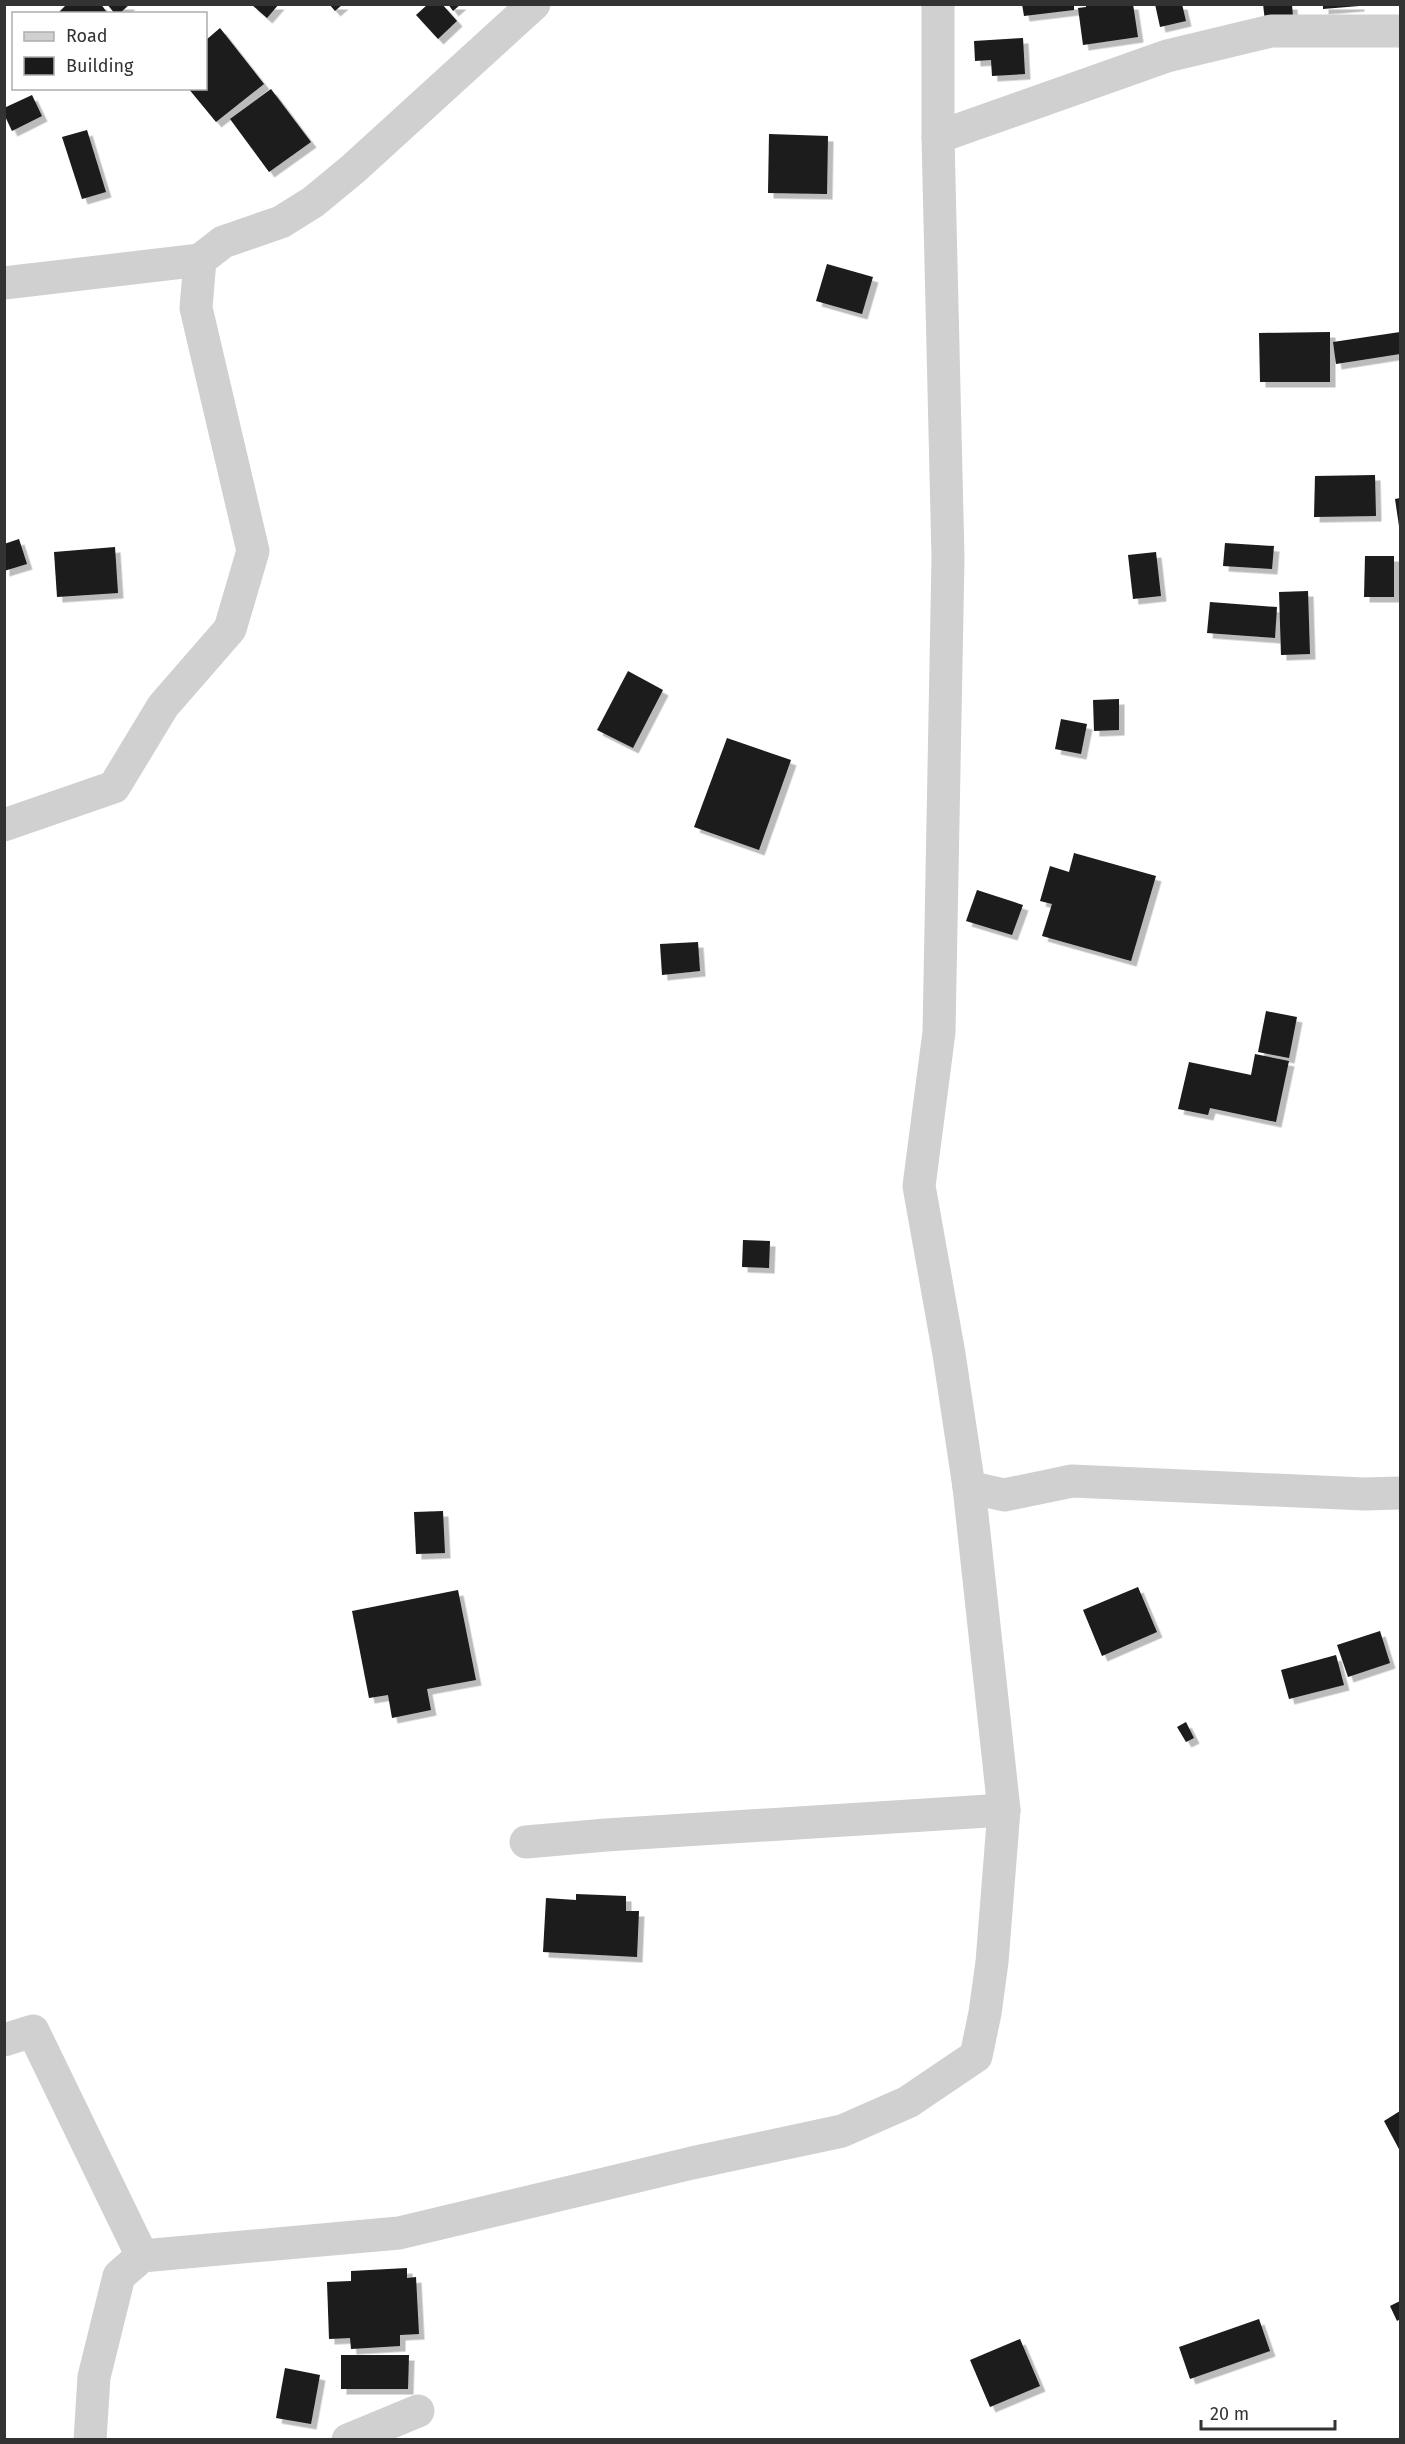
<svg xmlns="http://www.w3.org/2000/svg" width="1405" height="2444" viewBox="0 0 1405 2444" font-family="'Fira Sans',sans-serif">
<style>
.building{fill:#1a1a1a;filter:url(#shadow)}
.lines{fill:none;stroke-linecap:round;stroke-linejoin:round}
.minor{stroke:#d0d0d0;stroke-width:33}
</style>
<defs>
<filter id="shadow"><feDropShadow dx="5.5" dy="5.5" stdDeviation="0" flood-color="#0004"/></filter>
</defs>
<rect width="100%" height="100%" fill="#fff"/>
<!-- building -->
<g class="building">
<path d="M67,4H101L108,14H57Z"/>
<path d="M107,4H130L119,14H115Z"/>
<path d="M251,4H279L267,18Z"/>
<path d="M329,4H343L335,11Z"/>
<path d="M428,4H442L457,21L438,39L416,15Z"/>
<path d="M448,4H461L453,11Z"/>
<path d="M1022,4H1074V10L1024,16Z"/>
<path d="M1086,4H1133L1138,37L1083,45L1078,8L1086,7Z"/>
<path d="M1155,4H1182L1186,21L1160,27Z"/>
<path d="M1263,4H1292L1293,17L1265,21Z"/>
<path d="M1323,4H1359V6L1323,9Z"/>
<path d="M220,28L264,84L216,122L188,88H206V40Z"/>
<path d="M1023,38L1025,74L992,76L991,60L975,61L974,41Z"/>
<path d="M271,89L311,142L269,172L230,119Z"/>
<path d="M32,95L42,116L12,131L4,114V108Z"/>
<path d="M87,130L106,192L82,199L62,137Z"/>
<path d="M769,134L828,136L827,194L768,193Z"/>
<path d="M827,264L873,277L862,314L816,301Z"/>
<path d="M1330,332V382H1260L1259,333Z"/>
<path d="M1400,332V354L1336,364L1333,342Z"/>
<path d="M1375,475L1376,516L1314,517L1315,476Z"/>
<path d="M1400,498V526H1399L1395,499Z"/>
<path d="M19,539L27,564L4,571V544Z"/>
<path d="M1225,543L1274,546L1272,569L1223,566Z"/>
<path d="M115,547L118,593L57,597L54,552Z"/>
<path d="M1156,552L1161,596L1133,599L1128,555Z"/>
<path d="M1365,556H1394V597H1364Z"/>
<path d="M1308,591L1310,654L1281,655L1279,592Z"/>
<path d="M1210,602L1277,607L1275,638L1207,633Z"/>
<path d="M628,671L663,690L633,748L597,730Z"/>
<path d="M1119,699V730L1094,731L1093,700Z"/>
<path d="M1061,719L1087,724L1081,754L1055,749Z"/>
<path d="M727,738L791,760L759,850L694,827Z"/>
<path d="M1074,853L1156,876L1131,961L1042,936L1052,904L1040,901L1050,866L1069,872Z"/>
<path d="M977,890L1023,905L1012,935L966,921Z"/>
<path d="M698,942L700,971L662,975L660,944Z"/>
<path d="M1266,1011L1297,1017L1289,1058L1258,1052Z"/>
<path d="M1255,1054L1289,1061L1276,1122L1210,1108L1208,1115L1178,1109L1189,1062L1251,1075Z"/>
<path d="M743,1240L770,1241L769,1268L742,1267Z"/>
<path d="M443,1511L445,1553L416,1554L414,1512Z"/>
<path d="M1138,1587L1157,1632L1102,1656L1083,1610Z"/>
<path d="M458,1590L476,1680L427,1689L431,1710L392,1718L388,1695L369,1698L352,1611Z"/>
<path d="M1380,1631L1390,1663L1348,1677L1337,1645Z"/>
<path d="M1336,1655L1344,1685L1289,1699L1281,1670Z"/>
<path d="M1186,1722L1194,1738L1186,1742L1177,1727Z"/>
<path d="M576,1894L626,1896V1911H639L637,1957L543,1952L546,1898L576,1900Z"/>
<path d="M1400,2111V2151L1384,2121Z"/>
<path d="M407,2268V2278L416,2277L419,2334L400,2335V2346L351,2349L350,2338L329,2339L327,2282L351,2281V2271Z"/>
<path d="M1400,2301V2319L1397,2321L1390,2306Z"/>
<path d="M1259,2319L1270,2351L1190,2379L1179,2347Z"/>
<path d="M1020,2339L1040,2386L990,2407L970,2360Z"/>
<path d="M341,2355H409L408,2389H341Z"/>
<path d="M285,2368L320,2375L311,2424L276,2418Z"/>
</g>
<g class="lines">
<!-- minor -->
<g class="minor">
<path d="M938,4V137L948,558L939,1032L919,1186L949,1354L969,1487L1004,1495L1072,1481L1364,1494L1400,1493"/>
<path d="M938,137L1167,56L1271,31H1400"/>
<path d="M4,283L200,260"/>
<path d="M4,825L114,787L163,706L230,629L253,551L196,308L200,260L223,242L281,222L313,202L353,169L534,4"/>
<path d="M526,1842L606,1835L1004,1810"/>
<path d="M4,2040L33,2031L142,2256"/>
<path d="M90,2440L94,2377L119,2276L142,2256L399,2233L692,2163L842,2131L908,2102L976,2056L985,2013L992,1962L1004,1810L969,1487"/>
<path d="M348,2440L418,2411"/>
</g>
</g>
<!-- border -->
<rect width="1405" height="2444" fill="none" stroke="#333333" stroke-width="12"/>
<!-- legend -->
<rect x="12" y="12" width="195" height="78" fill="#ffffff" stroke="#adadad" stroke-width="1.5"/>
<rect x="24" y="32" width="30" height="9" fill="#d0d0d0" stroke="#adadad" stroke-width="1.5"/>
<text x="66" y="42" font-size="18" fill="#333333">Road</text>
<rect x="24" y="57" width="30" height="18" fill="#1a1a1a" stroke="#adadad" stroke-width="1.5"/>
<text x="66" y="72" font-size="18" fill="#333333">Building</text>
<!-- scale -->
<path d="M1201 2420v9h134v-9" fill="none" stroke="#333333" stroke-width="3"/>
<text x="1210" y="2420" font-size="18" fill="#333333" stroke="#ffffff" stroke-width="4.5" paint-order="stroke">20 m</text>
</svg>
